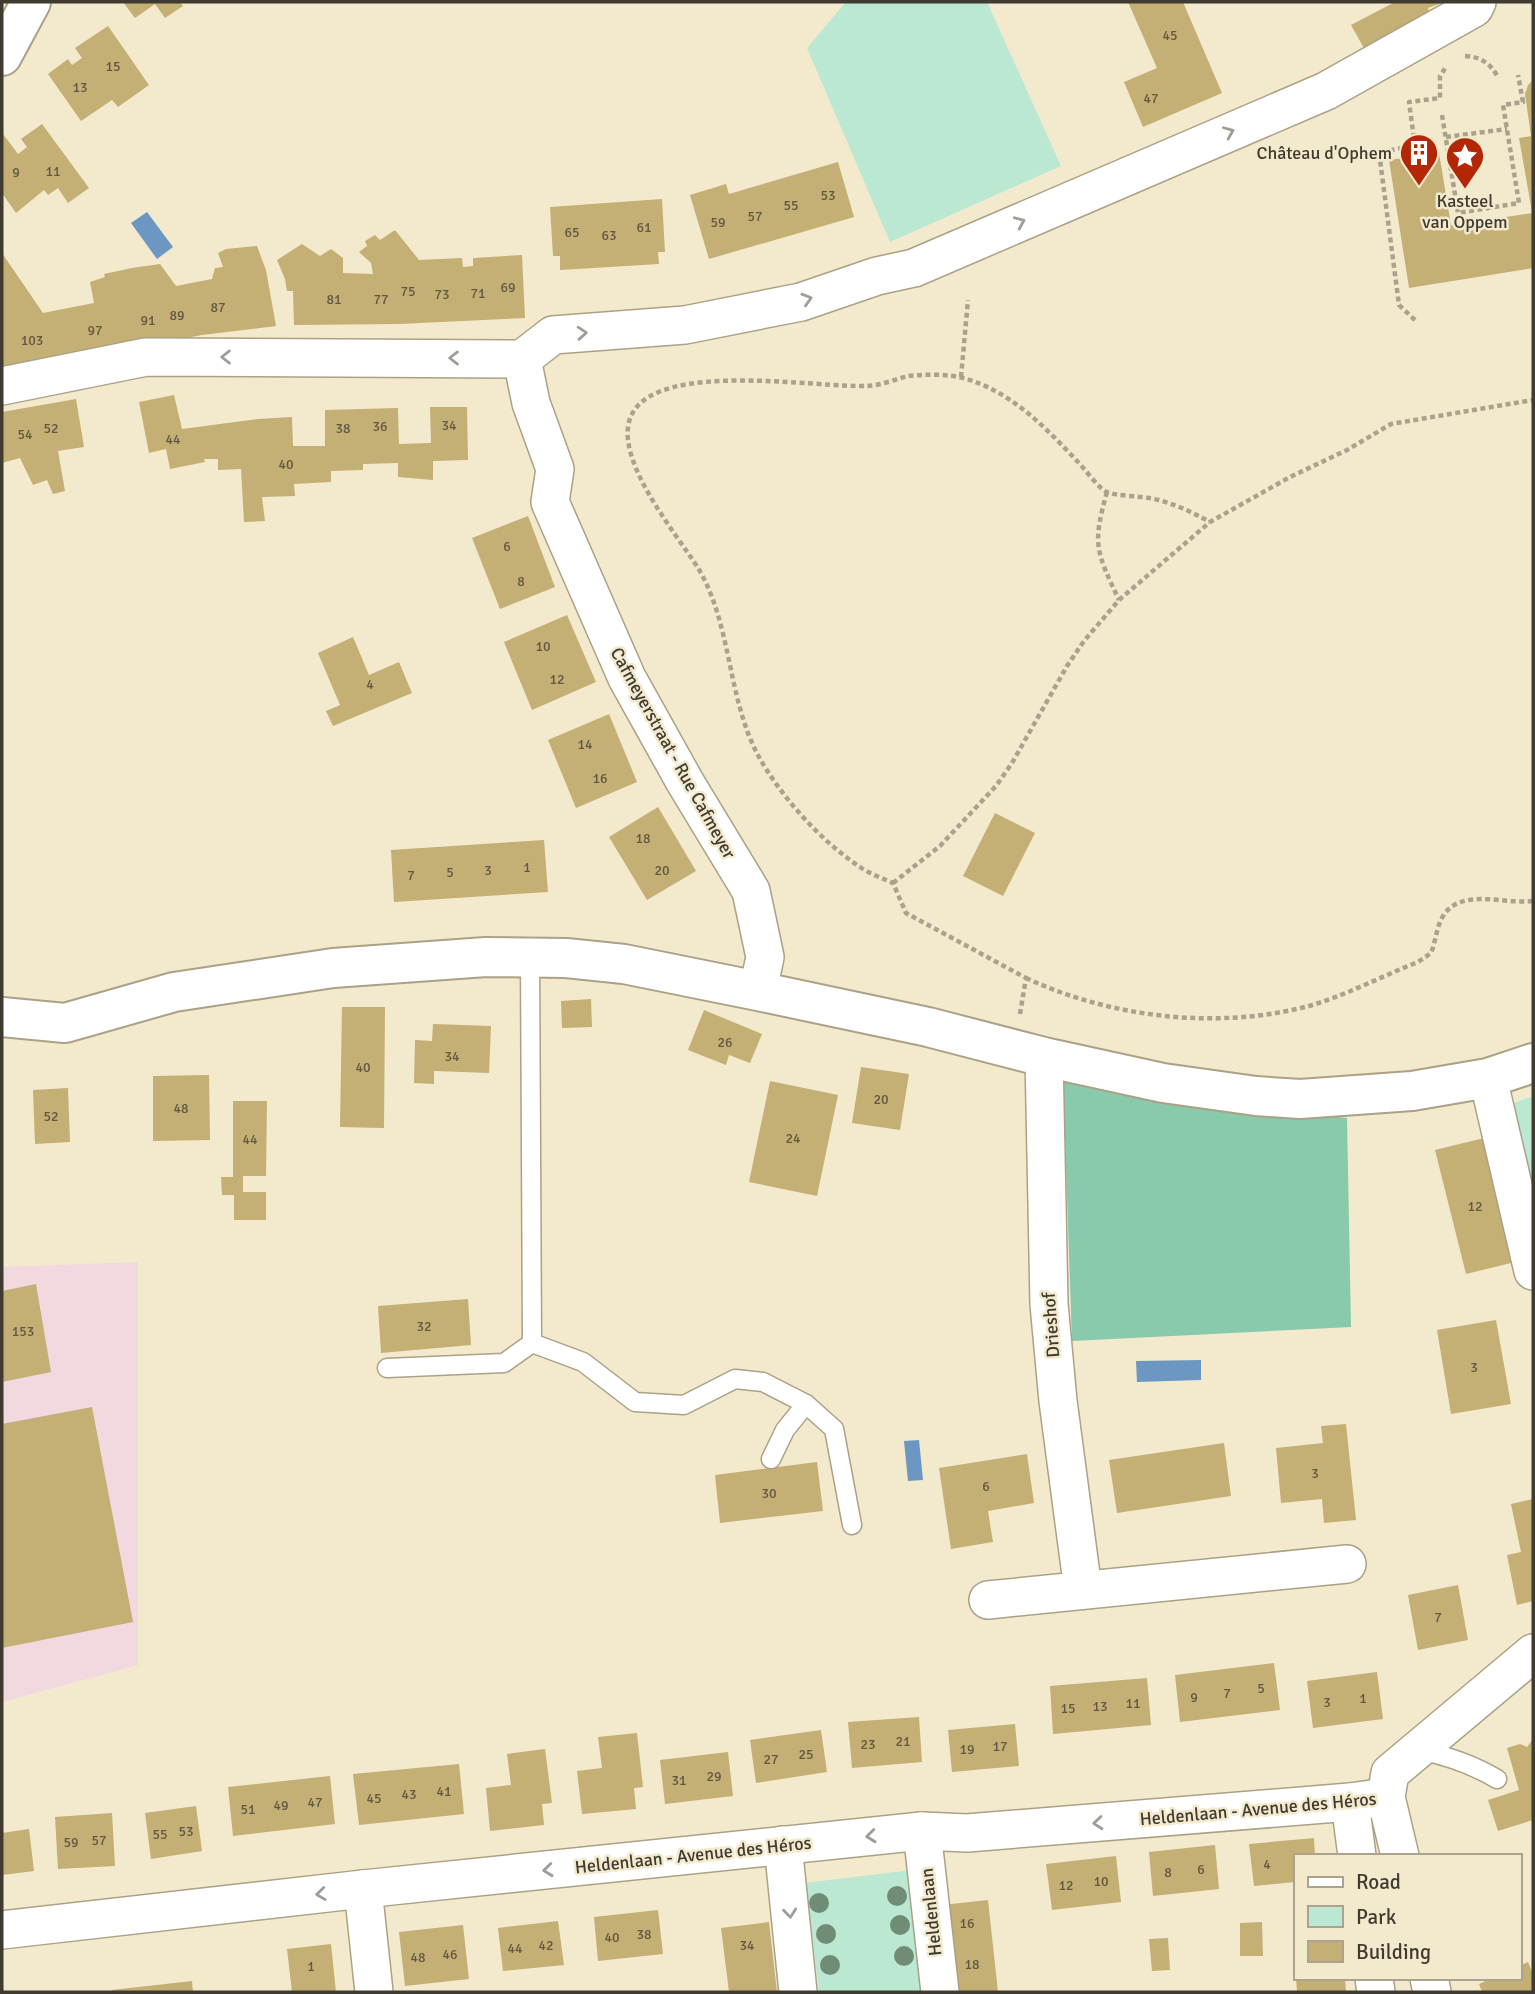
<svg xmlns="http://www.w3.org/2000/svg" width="1535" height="1994" viewBox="0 0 1535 1994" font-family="Signika,sans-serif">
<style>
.commercial{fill:#f2d8df}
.green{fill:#bbe8d2}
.forest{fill:#89caac}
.water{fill:#6c97c2}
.building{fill:#c4af75}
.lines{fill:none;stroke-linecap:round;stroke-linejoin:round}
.lane-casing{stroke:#aaa186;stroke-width:21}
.street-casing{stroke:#aaa186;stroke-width:40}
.secondary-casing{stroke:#aaa186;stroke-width:42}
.path{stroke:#aaa28d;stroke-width:4.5;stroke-dasharray:5 3.5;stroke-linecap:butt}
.lane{stroke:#fff;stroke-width:18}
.street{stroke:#fff;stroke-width:37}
.secondary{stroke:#fff;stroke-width:38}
.tree{fill:#718c74}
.oneway{stroke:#9f9d98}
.labels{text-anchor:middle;stroke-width:5;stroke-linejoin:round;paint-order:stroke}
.number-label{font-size:14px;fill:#605841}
.poi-label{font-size:18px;fill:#3f3b30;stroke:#f3e9cd;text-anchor:end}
.street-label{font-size:18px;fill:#3f3b30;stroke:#f3e9cd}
</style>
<rect width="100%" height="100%" fill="#f3e9cd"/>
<!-- commercial -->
<path class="commercial" d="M138,1262V1665L2,1702V1267Z"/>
<!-- green -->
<g class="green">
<path d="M846,2H987L1061,166L890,242L807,48Z"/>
<path d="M1533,1096V1216L1514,1103Z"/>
<path d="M912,1870L929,1992H819L810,1916L799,1909L796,1884Z"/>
</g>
<!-- forest -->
<path class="forest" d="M1063,1081L1167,1097L1347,1118L1351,1327L1072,1341Z"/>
<!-- water -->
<g class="water">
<path d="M147,212L173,247L157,259L131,223Z"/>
<path d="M1201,1360V1380L1137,1382L1136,1361Z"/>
<path d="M919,1440L923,1480L908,1481L904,1441Z"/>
</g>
<!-- building -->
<g class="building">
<path d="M123,2H180L183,6L165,18L155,4L135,18Z"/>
<path d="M1128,2H1183L1222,93L1143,127L1124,82L1157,68Z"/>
<path d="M1395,2H1444L1428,8L1430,15L1365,50L1351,25Z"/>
<path d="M108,26L149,85L118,107L112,100L81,121L48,74L68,59L72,65L82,58L75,48Z"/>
<path d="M1533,80V212H1532L1519,138L1531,136L1525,94L1528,85Z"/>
<path d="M42,124L89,188L68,203L58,188L48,195L44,190L16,213L2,193V136L3,134L18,154L27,147L21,139Z"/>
<path d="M1439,153L1451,225L1533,213V268L1409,288L1389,160Z"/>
<path d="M838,162L854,217L709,259L690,195L726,184L729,194Z"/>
<path d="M662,199L665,252H658L659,264L560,270V256H553L550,207Z"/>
<path d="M395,230L419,260L462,258L463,267L473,266V258L522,255L525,318L399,324L294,325L293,291H287L285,279L277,260L302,244L320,256L331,249L343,258V273L373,274L371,263L359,252L367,246L365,241L375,235L380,240Z"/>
<path d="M257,246L266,270L276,326L202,335L2,373V253L43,313L94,303L90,282L105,277L104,274L132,268L160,264L176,286L212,279L215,268L223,267L218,253L226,249Z"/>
<path d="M174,395L182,429L258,419L292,417L293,446H325V410L398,408L399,444L431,443L430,407H467L468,460L433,461V480L398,477V463L363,464V470L331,471V482L294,484L295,496L262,497L265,521L244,522L241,469L218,470V459H204L205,462L170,469L166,449L149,453L139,402Z"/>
<path d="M76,399L84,447L58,451L65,491L53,494L47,480L33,485L20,458L2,463V412Z"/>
<path d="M528,516L555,587L500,609L472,538Z"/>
<path d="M567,615L596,682L532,710L504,642Z"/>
<path d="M353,637L369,675L399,662L412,693L333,726L326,711L340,705L318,653Z"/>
<path d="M609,714L637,782L576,808L548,740Z"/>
<path d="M658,807L696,871L647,900L609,837Z"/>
<path d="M995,813L1035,833L1003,896L963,876Z"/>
<path d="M544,840L548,892L394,902L391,850Z"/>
<path d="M591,999L592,1027L562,1028L561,1001Z"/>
<path d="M342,1007H385L384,1128L340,1127Z"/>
<path d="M704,1010L762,1034L750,1063L729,1055L726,1065L688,1050Z"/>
<path d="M433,1024L491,1026L489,1073L434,1071V1084L414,1083L415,1040L432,1041Z"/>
<path d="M861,1067L909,1074L900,1130L852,1123Z"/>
<path d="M209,1075L210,1140L153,1141V1076Z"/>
<path d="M770,1081L838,1095L817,1196L749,1182Z"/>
<path d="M68,1088L70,1142L35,1144L33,1090Z"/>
<path d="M233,1101H267L266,1176H243V1192H266V1220H234V1195H222L221,1177H233Z"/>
<path d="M1484,1138L1515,1262L1466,1274L1435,1150Z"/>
<path d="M36,1284L51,1372L2,1382V1291Z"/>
<path d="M468,1299L471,1345L381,1353L378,1306Z"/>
<path d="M1496,1320L1511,1404L1451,1414L1437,1330Z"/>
<path d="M92,1407L133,1622L2,1648V1424Z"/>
<path d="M1346,1424L1356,1520L1324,1523L1322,1499L1281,1503L1276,1448L1323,1443L1321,1426Z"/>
<path d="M1224,1443L1231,1496L1117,1513L1109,1460Z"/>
<path d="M1027,1454L1034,1503L988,1511L993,1542L951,1549L939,1468Z"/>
<path d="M817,1462L823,1511L720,1523L715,1475Z"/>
<path d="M1533,1499V1601L1517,1605L1507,1555L1521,1552L1511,1504Z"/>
<path d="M1458,1585L1468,1640L1418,1650L1408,1595Z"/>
<path d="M1274,1663L1280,1710L1180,1722L1175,1675Z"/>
<path d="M1377,1672L1383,1719L1313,1728L1307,1681Z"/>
<path d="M1147,1678L1151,1725L1053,1734L1050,1686Z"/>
<path d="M919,1717L922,1762L852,1768L848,1722Z"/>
<path d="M1015,1724L1019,1766L952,1772L948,1730Z"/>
<path d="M821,1730L827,1772L756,1783L750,1740Z"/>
<path d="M637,1733L643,1787L634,1788L636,1809L582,1814L577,1771L602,1768L598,1737Z"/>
<path d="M1533,1739V1820L1498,1831L1488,1800L1519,1790L1507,1748L1520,1744L1527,1747Z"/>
<path d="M545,1749L552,1803L542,1804L544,1825L490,1831L486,1788L511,1785L507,1754Z"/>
<path d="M728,1752L733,1796L665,1804L660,1760Z"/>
<path d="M459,1764L464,1814L359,1825L353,1774Z"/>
<path d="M330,1776L335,1824L233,1836L228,1787Z"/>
<path d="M196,1806L202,1851L151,1859L145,1813Z"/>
<path d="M112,1813L115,1866L58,1869L55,1817Z"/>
<path d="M29,1829L34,1871L2,1875V1833Z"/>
<path d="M1314,1838L1315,1856H1295V1882L1254,1886L1249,1844Z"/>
<path d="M1215,1845L1219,1889L1153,1896L1149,1852Z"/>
<path d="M1116,1856L1121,1902L1052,1910L1046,1864Z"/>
<path d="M988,1900L998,1992H951L942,1905Z"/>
<path d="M658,1910L663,1954L598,1961L594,1917Z"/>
<path d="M558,1921L564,1965L503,1971L498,1928Z"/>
<path d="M769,1922L777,1992H729L721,1928Z"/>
<path d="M1262,1922L1263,1956H1240V1923Z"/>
<path d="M463,1925L469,1979L405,1986L399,1932Z"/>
<path d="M1168,1938L1170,1970L1152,1971L1149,1939Z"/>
<path d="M331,1944L336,1992H292L287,1949Z"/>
<path d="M1528,1962L1533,1974V1992H1482L1479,1984L1492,1978H1519V1966Z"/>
<path d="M1296,1978H1345L1346,1992H1297Z"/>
<path d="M192,1981L193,1992H113L112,1990Z"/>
</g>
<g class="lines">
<!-- lane casing -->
<g class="lane-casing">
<g id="lane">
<path d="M530,957L532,1343L583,1362L635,1402L684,1405L735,1379L763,1382L806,1404L834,1429L852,1525"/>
<path d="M387,1368L504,1363L532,1343"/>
<path d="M771,1459L785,1430L806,1404"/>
<path d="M1419,1750C1448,1756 1472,1764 1497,1779"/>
</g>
</g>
<!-- street casing -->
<g class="street-casing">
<g id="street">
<path d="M522,359L531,403L555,469L550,502L627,678L685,782L751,891L765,957L758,991"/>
<path d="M2,386L146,357L522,359L553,335L685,325L801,302L877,276L914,268L1326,91L1474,8L1477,2"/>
<path d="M1044,1057L1049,1304L1058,1401L1083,1590"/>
<path d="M1488,1078L1533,1271"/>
<path d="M988,1600L1347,1564"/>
<path d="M1350,1802L1357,1856"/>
<path d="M922,1831L940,1992"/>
<path d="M783,1845L798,1992"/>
<path d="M1400,1856L1386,1797L1390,1773L1533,1653"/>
<path d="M363,1889L374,1992"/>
<path d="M2,1930L363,1889L922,1831L967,1833L1350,1802L1386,1797"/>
<path d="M1374,1978L1376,1992"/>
<path d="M1429,1978L1432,1992"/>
</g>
</g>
<!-- secondary casing -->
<g class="secondary-casing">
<g id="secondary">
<path d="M2,56L31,2"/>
<path d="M2,1017L65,1023L174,992L333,968L486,957L566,958L624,964L758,991L928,1027L1044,1057L1163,1083L1256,1096L1300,1099L1412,1091L1488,1078L1533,1063"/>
</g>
</g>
<!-- path -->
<g class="path">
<path d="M1465,56C1481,57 1490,63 1498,77"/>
<path d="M1442,115L1458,213L1519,203L1503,105L1523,102L1518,75"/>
<path d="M1446,137L1507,129"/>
<path d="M1415,320L1399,305L1379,152L1415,146L1409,102L1440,98V76L1446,67"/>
<path d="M961,377L968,300"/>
<path d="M1107,492C1092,545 1096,551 1119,600"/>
<path d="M893,883L940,846L996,786L1012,763L1067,666L1084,641L1119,600L1210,522L1290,477L1347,450L1391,424L1533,400"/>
<path d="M1026,978C1112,1018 1217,1030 1309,1006C1347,995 1382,976 1418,962L1431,953C1436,941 1436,928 1443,916C1461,887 1505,905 1533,901"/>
<path d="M1020,1014L1026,978L906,913L893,883C882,878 870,874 860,867C821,841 782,798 759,757C727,699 732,624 698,568C677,534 610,456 632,414C660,360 816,388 868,386C882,385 896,379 909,376C924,374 949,374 963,378C1011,391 1045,427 1078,462C1085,469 1099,489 1107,492C1116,496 1138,496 1149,498C1171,502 1190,511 1210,522"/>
</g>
<!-- lane -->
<use href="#lane" class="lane"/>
<!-- street -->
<use href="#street" class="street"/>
<!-- secondary -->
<use href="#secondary" class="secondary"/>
</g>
<!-- trees -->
<g class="tree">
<circle cx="897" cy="1896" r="10"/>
<circle cx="819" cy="1903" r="10"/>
<circle cx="900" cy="1925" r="10"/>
<circle cx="826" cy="1934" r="10"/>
<circle cx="904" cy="1956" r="10"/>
<circle cx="830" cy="1965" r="10"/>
</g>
<!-- one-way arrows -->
<defs><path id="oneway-chevron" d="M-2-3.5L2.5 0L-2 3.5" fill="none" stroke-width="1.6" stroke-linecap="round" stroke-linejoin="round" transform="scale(1.75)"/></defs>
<g class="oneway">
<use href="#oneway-chevron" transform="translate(1229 132) rotate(-23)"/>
<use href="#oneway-chevron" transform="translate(1020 222) rotate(-23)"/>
<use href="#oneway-chevron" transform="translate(807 299) rotate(-17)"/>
<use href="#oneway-chevron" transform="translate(582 333) rotate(-4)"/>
<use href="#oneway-chevron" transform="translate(226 357) rotate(-180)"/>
<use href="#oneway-chevron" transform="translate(454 358) rotate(-180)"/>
<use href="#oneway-chevron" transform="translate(1098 1823) rotate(175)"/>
<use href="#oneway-chevron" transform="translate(871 1836) rotate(174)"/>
<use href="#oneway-chevron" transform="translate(548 1870) rotate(174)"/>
<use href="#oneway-chevron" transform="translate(321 1894) rotate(173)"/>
<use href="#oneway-chevron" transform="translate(790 1913) rotate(84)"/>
</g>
<!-- icons -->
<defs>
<g id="building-pin" transform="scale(2.0125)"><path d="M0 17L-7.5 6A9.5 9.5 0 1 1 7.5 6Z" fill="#b32705" stroke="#f3e9cd"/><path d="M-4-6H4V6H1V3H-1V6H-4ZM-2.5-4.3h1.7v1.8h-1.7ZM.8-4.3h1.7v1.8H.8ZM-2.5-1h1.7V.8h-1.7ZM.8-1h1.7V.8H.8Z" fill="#fff"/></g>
<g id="sight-pin" transform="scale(2.0125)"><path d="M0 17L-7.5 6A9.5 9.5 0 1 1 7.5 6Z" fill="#b32705" stroke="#f3e9cd"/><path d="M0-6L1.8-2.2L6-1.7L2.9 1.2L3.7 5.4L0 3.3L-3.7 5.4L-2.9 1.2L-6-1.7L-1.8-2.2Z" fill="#fff"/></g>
</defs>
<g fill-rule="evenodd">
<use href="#building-pin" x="1419" y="153"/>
<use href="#sight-pin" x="1465" y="156"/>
</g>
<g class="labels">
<!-- number labels -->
<g class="number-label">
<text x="1170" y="40">45</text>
<text x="113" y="71">15</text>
<text x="80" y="92">13</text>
<text x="1151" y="103">47</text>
<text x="53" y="176">11</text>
<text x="16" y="177">9</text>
<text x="828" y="200">53</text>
<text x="791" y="210">55</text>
<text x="755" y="221">57</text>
<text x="718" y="227">59</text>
<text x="644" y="232">61</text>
<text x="572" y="237">65</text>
<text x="609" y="240">63</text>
<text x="508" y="292">69</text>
<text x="408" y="296">75</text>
<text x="478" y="298">71</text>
<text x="442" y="299">73</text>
<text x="334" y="304">81</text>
<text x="381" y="304">77</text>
<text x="218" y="312">87</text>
<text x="177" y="320">89</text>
<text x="148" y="325">91</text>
<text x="95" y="335">97</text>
<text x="32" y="345">103</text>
<text x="449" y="430">34</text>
<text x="380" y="431">36</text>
<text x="51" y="433">52</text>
<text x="343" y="433">38</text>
<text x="25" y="439">54</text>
<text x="173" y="444">44</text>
<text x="286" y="469">40</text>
<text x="507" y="551">6</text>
<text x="521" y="586">8</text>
<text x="543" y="651">10</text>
<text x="557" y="684">12</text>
<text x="370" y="689">4</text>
<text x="585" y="749">14</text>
<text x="600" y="783">16</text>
<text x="643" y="843">18</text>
<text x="527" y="872">1</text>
<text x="488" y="875">3</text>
<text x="662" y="875">20</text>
<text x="450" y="877">5</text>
<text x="411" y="880">7</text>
<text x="725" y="1047">26</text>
<text x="452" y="1061">34</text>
<text x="363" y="1072">40</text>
<text x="881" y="1104">20</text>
<text x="181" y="1113">48</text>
<text x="51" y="1121">52</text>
<text x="793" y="1143">24</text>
<text x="250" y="1144">44</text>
<text x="1475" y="1211">12</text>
<text x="424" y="1331">32</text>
<text x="23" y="1336">153</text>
<text x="1474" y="1372">3</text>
<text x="1315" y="1478">3</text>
<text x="986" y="1491">6</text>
<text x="769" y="1498">30</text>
<text x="1438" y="1622">7</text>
<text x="1261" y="1693">5</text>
<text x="1227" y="1698">7</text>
<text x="1194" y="1702">9</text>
<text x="1363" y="1703">1</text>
<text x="1327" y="1707">3</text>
<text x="1133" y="1708">11</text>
<text x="1100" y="1711">13</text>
<text x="1068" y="1713">15</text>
<text x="903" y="1746">21</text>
<text x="868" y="1749">23</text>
<text x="1000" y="1751">17</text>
<text x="967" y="1754">19</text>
<text x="806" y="1759">25</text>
<text x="771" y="1764">27</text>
<text x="714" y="1781">29</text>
<text x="679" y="1785">31</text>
<text x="444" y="1796">41</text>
<text x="409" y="1799">43</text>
<text x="374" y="1803">45</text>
<text x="315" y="1807">47</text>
<text x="281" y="1810">49</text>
<text x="248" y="1814">51</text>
<text x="186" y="1836">53</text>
<text x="160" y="1839">55</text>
<text x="99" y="1845">57</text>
<text x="71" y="1847">59</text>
<text x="1267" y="1869">4</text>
<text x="1201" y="1874">6</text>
<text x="1168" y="1877">8</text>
<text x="1101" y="1886">10</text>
<text x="1066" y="1890">12</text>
<text x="967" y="1928">16</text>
<text x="644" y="1939">38</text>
<text x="612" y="1942">40</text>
<text x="546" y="1950">42</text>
<text x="747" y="1950">34</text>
<text x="515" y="1953">44</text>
<text x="450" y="1959">46</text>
<text x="418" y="1962">48</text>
<text x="972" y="1969">18</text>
<text x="311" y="1971">1</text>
</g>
<!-- poi labels -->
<g class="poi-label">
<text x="1392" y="159">Château d'Ophem</text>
<text x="1465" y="207" text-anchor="middle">Kasteel<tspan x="1465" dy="21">van Oppem</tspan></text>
</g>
<!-- street labels -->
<g class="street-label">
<text transform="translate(673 753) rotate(61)" y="6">Cafmeyerstraat - Rue Cafmeyer</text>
<text transform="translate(1051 1325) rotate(-94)" y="6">Drieshof</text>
<text transform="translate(1258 1809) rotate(-5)" y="6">Heldenlaan - Avenue des Héros</text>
<text transform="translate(693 1855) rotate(-6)" y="6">Heldenlaan - Avenue des Héros</text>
<text transform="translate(931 1912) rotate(-96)" y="6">Heldenlaan</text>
</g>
</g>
<!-- border -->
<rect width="1535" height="1994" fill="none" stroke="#3f3b30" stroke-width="7"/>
<!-- legend -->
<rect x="1294" y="1854" width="228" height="126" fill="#f3e9cd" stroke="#aba38e" stroke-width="2"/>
<rect x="1308" y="1877" width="35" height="10" fill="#ffffff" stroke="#aba38e" stroke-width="2"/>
<text x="1356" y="1889" font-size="21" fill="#3f3b30">Road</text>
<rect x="1308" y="1906" width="35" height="21" fill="#bbe8d2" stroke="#aba38e" stroke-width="2"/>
<text x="1356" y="1924" font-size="21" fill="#3f3b30">Park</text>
<rect x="1308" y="1941" width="35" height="21" fill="#c4af75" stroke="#aba38e" stroke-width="2"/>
<text x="1356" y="1959" font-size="21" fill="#3f3b30">Building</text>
</svg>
